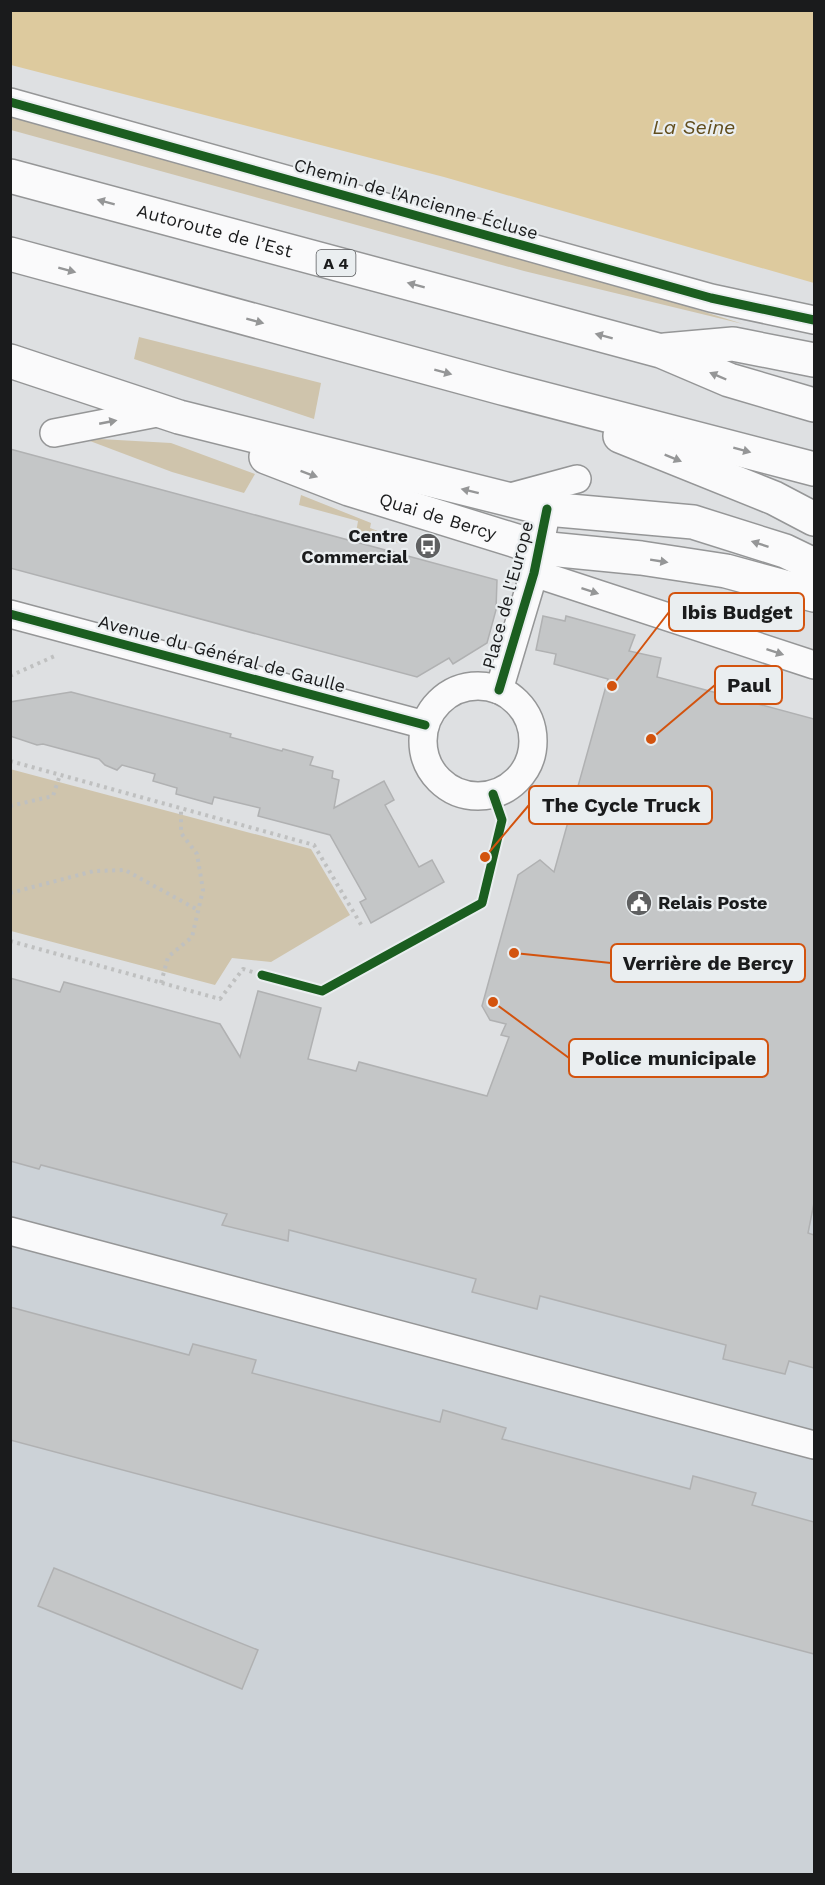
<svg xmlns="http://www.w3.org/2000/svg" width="825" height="1885" viewBox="0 0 825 1885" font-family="'Work Sans',sans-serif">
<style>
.built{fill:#ccd2d7}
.green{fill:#cfc4ac}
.water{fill:#ddca9e}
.building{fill:#c4c6c7;stroke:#b0b1b2;stroke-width:1.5}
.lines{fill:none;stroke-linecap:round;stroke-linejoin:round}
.minor-casing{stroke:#959697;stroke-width:30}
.major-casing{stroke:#959697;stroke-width:36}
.highway-casing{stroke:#959697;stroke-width:36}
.path{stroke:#bfc0c0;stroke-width:4;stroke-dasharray:3 4.5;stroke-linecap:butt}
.minor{stroke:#fafafb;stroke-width:27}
.major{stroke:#fafafb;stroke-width:33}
.highway{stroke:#fafafb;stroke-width:33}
.cycleway-casing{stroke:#eaeef0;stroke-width:13}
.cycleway{stroke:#1b5e20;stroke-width:9}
.oneway{fill:#959697}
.labels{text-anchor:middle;stroke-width:4.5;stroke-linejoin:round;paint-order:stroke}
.shield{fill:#eaeef0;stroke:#585a5c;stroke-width:1.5}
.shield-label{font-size:16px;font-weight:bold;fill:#1a1b1c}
.street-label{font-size:18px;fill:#1a1b1c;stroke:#eaeef0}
.poi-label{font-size:18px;font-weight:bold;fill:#1a1b1c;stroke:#eaeef0;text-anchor:end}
.water-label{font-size:20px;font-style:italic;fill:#614d1c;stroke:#eaeef0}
.leader{fill:none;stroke:#d3530e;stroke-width:2}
.callout-dot{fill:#d3530e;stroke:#eaeef0;stroke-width:2}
.callout{fill:#eaeef0;stroke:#d3530e;stroke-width:2}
.callout-label{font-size:20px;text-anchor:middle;font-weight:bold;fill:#1a1b1c}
</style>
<rect width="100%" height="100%" fill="#dee0e2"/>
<!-- built -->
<path class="built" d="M10,1030L490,1156L579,1052L814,1122V1874H11Z"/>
<!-- green -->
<g class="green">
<path d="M10,115L515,252L743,324L524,271L11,130Z"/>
<path d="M139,337L321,383L314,419L134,359Z"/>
<path d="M82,438L171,443L255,474L244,493L172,472Z"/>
<path d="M301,495L371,523L370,528L399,539L397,543L356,533L358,521L299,505Z"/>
<path d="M10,769L311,849L350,915L271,962L232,958L215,985L11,931Z"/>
</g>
<!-- water -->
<path class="water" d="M10,11H814V283L444,177L11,65Z"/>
<!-- building -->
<g class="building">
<path d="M10,449L497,580L496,610L487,643L453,664L449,658L417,677L10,568Z"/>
<path d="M543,616L565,621L566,616L635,635L629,651L661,658L657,677L814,719V1203L808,1233L814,1235V1368L789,1361L785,1374L723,1359L726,1345L540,1296L537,1309L472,1292L476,1279L289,1230L288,1241L222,1225L227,1214L41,1165L39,1169L10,1161V978L60,992L64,982L220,1024L240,1057L258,991L321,1008L308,1059L356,1071L359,1062L487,1096L509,1037L501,1035L506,1024L490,1020L482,1006L518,875L540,860L554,872L608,679L554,664L556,654L536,650Z"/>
<path d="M71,692L231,734L230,737L282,751L283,749L313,757L310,765L333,771L332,778L339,780L334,808L384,781L394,800L385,805L419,867L432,860L444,882L371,923L360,902L366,899L330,835L258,816L260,808L214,797L212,804L176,794L177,788L153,781L155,774L122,765L117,770L105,765L99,759L43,744L37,745L10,736V702Z"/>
<path d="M10,1307L189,1355L193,1344L256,1360L252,1373L440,1422L443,1410L506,1428L502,1439L690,1489L693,1476L756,1493L752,1505L814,1522V1654L10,1440Z"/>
<path d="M54,1568L258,1650L242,1689L38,1606Z"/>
</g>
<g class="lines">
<!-- minor casing -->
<g class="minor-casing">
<g id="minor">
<path d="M10,102L711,298L814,320"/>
<path d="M54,433L162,412"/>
<path d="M503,499L577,479"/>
<path d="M534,573L814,665"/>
<path d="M10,614L425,725"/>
<circle cx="478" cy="741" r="55"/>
<path d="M499,690L534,573L547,509"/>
<path d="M10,1231L814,1445"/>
</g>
</g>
<!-- major casing -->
<g class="major-casing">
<g id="major">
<path d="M10,361L179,417L547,509L693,522L785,551L814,565"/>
<path id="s1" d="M266,457L349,489L539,548L641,558L726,571L814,595"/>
</g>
</g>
<!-- highway casing -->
<g class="highway-casing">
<g id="highway">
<path id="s2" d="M10,176L661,351L729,380L814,405"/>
<path d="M10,254L502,388L814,469"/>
<path d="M665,350L733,344L814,360"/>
<path d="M620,436L774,498L814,519"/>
</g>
</g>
<!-- path -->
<g class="path">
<path d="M10,676L57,655"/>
<path d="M10,761L314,845L363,928"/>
<path d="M10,806L53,796L60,775"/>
<path d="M10,893L94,871L125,870L198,910"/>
<path d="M10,941L220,999L243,969L262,975"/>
<path d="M161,983L168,957L192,937L203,890L197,854L181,833V808"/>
</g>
<!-- minor -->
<use href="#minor" class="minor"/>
<!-- major -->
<use href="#major" class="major"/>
<!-- highway -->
<use href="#highway" class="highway"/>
<!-- cycleway casing -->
<g class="cycleway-casing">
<g id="cycleway">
<path d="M10,102L711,298L814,320"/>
<path d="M10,614L425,725"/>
<path d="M499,690L534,573L547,509"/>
<path d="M262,975L322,991L482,903L502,820L493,794"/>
</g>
</g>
<!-- cycleway -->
<use href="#cycleway" class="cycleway"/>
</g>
<!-- one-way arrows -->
<defs><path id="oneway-solid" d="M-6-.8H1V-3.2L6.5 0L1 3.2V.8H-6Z" transform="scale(1.5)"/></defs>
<g class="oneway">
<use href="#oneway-solid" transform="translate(106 202) rotate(-165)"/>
<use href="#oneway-solid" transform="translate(67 270) rotate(15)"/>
<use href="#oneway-solid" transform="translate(416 285) rotate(-165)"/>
<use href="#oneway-solid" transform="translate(255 321) rotate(15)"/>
<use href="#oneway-solid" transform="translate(604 336) rotate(-165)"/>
<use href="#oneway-solid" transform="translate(443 372) rotate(15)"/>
<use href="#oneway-solid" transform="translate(718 376) rotate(-157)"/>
<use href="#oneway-solid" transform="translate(108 422) rotate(-11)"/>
<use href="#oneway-solid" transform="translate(742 450) rotate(15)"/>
<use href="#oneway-solid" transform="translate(673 458) rotate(22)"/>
<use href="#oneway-solid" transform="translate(309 474) rotate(20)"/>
<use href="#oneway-solid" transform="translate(470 491) rotate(-166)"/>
<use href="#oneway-solid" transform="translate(760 544) rotate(-162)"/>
<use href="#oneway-solid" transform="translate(659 561) rotate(9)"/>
<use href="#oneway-solid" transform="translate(590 591) rotate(18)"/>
<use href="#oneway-solid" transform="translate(775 652) rotate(18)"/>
</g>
<!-- icons -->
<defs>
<g id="bus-disc" transform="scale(1.35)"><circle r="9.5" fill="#5f6061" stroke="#eaeef0"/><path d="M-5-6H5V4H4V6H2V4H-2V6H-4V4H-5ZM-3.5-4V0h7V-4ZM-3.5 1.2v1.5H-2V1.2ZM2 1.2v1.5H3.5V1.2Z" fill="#fff"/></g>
<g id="civic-disc" transform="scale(1.35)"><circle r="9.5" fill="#5f6061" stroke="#eaeef0"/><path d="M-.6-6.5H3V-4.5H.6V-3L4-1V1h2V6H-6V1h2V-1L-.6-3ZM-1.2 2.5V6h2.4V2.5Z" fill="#fff"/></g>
</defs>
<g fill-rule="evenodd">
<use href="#bus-disc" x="428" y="546"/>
<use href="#civic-disc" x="639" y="903"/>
</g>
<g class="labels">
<!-- shield labels -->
<rect class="shield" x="316.5" y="250" width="39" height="26" rx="4.5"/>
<g class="shield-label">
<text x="336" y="269">A 4</text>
</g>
<!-- street labels -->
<g class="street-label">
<text transform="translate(416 199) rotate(16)" y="6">Chemin de l'Ancienne Écluse</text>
<text dy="6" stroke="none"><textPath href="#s2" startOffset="212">Autoroute de l’Est</textPath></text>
<text dy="6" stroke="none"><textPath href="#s1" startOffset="182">Quai de Bercy</textPath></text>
<text transform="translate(508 595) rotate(-75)" y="6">Place de l'Europe</text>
<text transform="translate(222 654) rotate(15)" y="6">Avenue du Général de Gaulle</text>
</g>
<!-- poi labels -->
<g class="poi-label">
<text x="408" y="542">Centre<tspan x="408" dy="21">Commercial</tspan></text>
<text x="658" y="909" text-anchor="start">Relais Poste</text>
</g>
<!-- water labels -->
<g class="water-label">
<text x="694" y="134">La Seine</text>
</g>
</g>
<!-- callouts -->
<path class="leader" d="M612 686L669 612M651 739L715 685M485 857L529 805M514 953L611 963M493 1002L569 1058"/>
<g class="callout-dot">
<circle cx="612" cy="686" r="6"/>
<circle cx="651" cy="739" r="6"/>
<circle cx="485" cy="857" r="6"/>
<circle cx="514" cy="953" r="6"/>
<circle cx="493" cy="1002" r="6"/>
</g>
<g class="callout">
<rect x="669" y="593" width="135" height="38" rx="6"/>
<rect x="715" y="666" width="67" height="38" rx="6"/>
<rect x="529" y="786" width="183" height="38" rx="6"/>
<rect x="611" y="944" width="194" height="38" rx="6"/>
<rect x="569" y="1039" width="199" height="38" rx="6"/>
</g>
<g class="callout-label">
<text x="737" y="619">Ibis Budget</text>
<text x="749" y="692">Paul</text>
<text x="621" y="812">The Cycle Truck</text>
<text x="708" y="970">Verrière de Bercy</text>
<text x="669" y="1065">Police municipale</text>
</g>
<!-- border -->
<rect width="825" height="1885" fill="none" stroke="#1a1b1c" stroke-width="24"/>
</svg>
